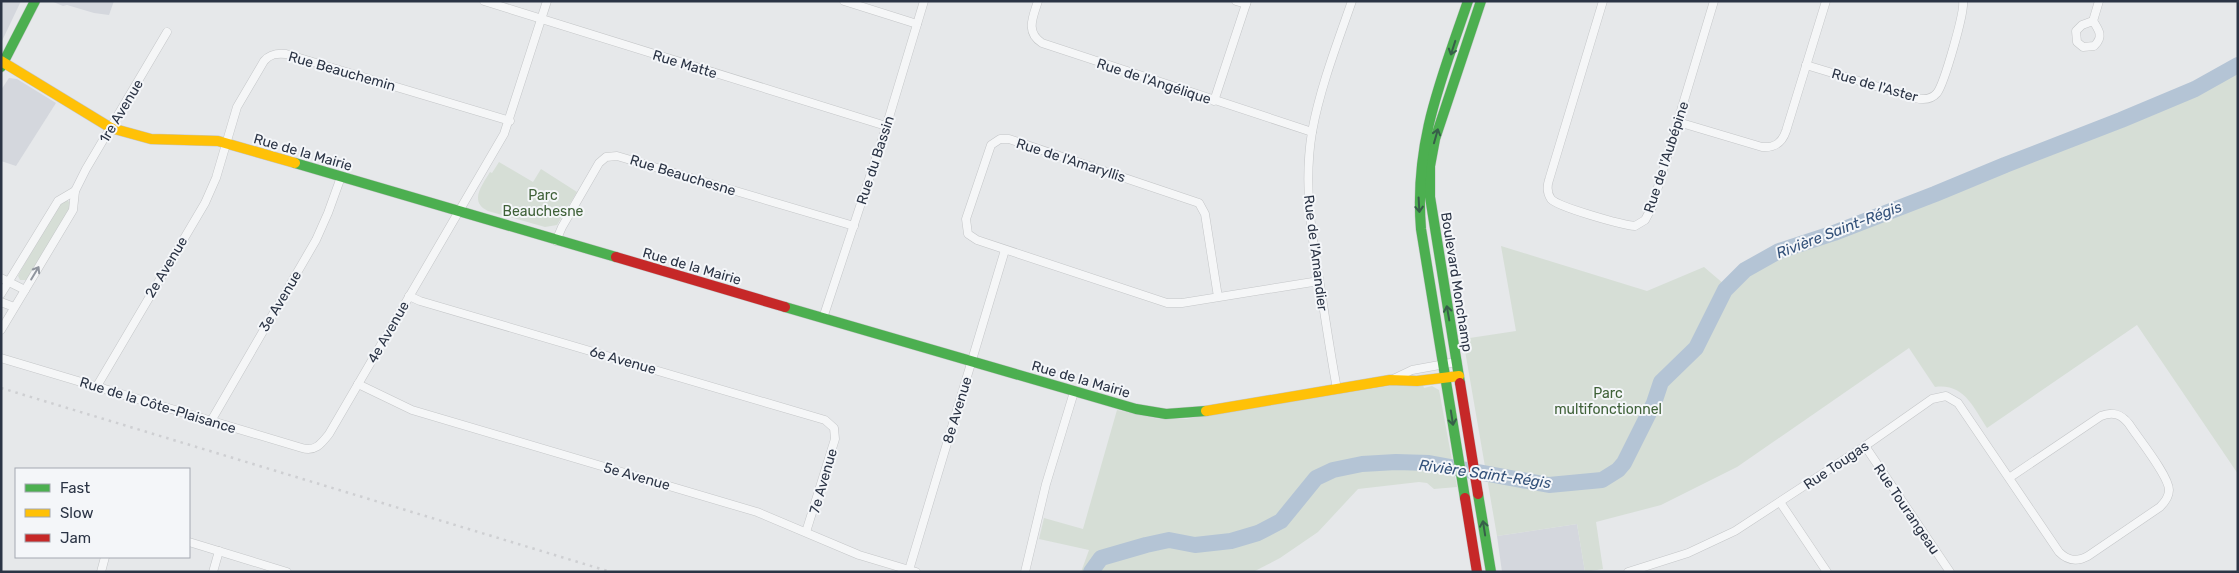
<svg xmlns="http://www.w3.org/2000/svg" width="2239" height="573" viewBox="0 0 2239 573" font-family="Rubik,sans-serif">
<style>
.built{fill:#d4d7dd}
.green{fill:#d6ded6}
.lines{fill:none;stroke-linecap:round;stroke-linejoin:round}
.river{stroke:#b4c4d5;stroke-width:16}
.street-casing{stroke:#c4c6c8;stroke-width:9}
.fast-casing{stroke:#c4c6c8;stroke-width:11}
.slow-casing{stroke:#c4c6c8;stroke-width:11}
.jam-casing{stroke:#c4c6c8;stroke-width:11}
.street{stroke:#f5f6f7;stroke-width:8}
.fast{stroke:#4caf50;stroke-width:10}
.slow{stroke:#ffc107;stroke-width:10}
.jam{stroke:#c62828;stroke-width:10}
.rail{stroke:#cecfd2;stroke-width:2.5;stroke-dasharray:2.5 5;stroke-linecap:butt}
.oneway{stroke:#375f49}
.oneway2{stroke:#90959e}
.labels{text-anchor:middle;stroke-width:4;stroke-linejoin:round;paint-order:stroke}
.street-label{font-size:14px;fill:#2b3445;stroke:#f4f6f9}
.park-label{font-size:14px;fill:#3f6138;stroke:#f4f6f9}
.water-label{font-size:15px;font-style:italic;fill:#34527a;stroke:#f4f6f9}
</style>
<rect width="100%" height="100%" fill="#e6e8ea"/>
<!-- built -->
<g class="built">
<path d="M1,1H21L1,43Z"/>
<path d="M51,1H114L109,15L94,13L67,5L63,6Z"/>
<path d="M9,78L17,79L56,103L16,166L1,161V90Z"/>
<path d="M1577,524L1585,572H1502L1497,536Z"/>
</g>
<!-- green -->
<g class="green">
<path d="M2238,71V474L2137,325L1987,428C1973,407 1964,383 1935,387L1909,348L1737,467L1661,505L1596,522L1603,569L1585,572L1577,524L1497,536L1463,339L1516,331L1501,246L1647,291L1704,267L1731,290L1756,268L1937,200L2205,91Z"/>
<path d="M499,162L533,182L541,169L577,192L557,225L545,227L488,211C468,202 483,184 490,172L492,173Z"/>
<path d="M65,200L70,202L71,207L28,280H20L18,276L21,270L61,202Z"/>
<path d="M1395,385H1423L1424,388L1432,386L1439,390L1457,487L1434,489L1427,483L1419,482L1358,489L1318,532L1280,558L1253,572H1081L1089,550L1039,539L1044,518L1083,529L1117,410L1159,419H1186Z"/>
</g>
<g class="lines">
<!-- river -->
<path class="river" d="M1091,572L1101,558L1146,545L1169,540L1195,545L1231,541L1258,533L1281,521L1316,478L1333,470L1362,464L1396,462L1429,463L1549,485L1602,480L1618,470L1624,463L1654,403L1661,382L1696,348L1725,290L1745,270L1779,251L1834,233L1935,194L2005,165L2121,120L2195,89L2238,65"/>
<!-- street casing -->
<g class="street-casing">
<g id="street">
<path d="M484,1L886,126"/>
<path d="M844,1L917,24"/>
<path d="M1038,1C1033,17 1025,32 1042,43L1312,132"/>
<path d="M1236,1L1246,4"/>
<path d="M1603,1L1549,180C1547,186 1547,193 1551,199C1558,207 1622,225 1635,226L1645,220L1652,207L1714,1"/>
<path d="M2093,21C2099,30 2104,37 2094,46L2083,47L2077,42L2076,31L2082,25Z"/>
<path d="M2093,21L2099,1"/>
<path d="M1806,65L1915,98C1923,100 1931,100 1937,93C1944,84 1965,12 1963,1"/>
<path d="M1214,101L1247,1"/>
<path d="M1678,122L1762,147C1775,148 1782,143 1786,131L1826,1"/>
<path d="M556,241L562,227L599,163L606,157L617,156L854,226"/>
<path d="M1,278L25,290"/>
<path d="M1,294L58,201L75,191"/>
<path d="M409,296L420,301L825,420L834,428L835,439L806,532"/>
<path d="M1218,297L1205,214L1199,203L1009,139H1000L991,145L966,219L968,234L977,240L1167,303H1182L1319,281"/>
<path d="M1,302L14,307"/>
<path d="M823,318L884,134L924,1"/>
<path d="M1,330L73,210L75,191L86,169L167,32"/>
<path d="M1,358L302,448C315,452 321,444 329,434L504,134L547,1"/>
<path d="M1391,380L1412,370L1456,362"/>
<path d="M358,384L412,410L757,512L859,555L916,572"/>
<path d="M97,386L205,203L216,178L237,107L264,61C270,54 277,53 286,54L510,121"/>
<path d="M1337,389C1331,357 1326,324 1321,291C1312,238 1303,186 1312,132C1320,88 1337,44 1352,1"/>
<path d="M211,421L316,240L328,213L341,177"/>
<path d="M1865,446L1950,572"/>
<path d="M1780,502L1827,572"/>
<path d="M189,542L287,572"/>
<path d="M909,570L1005,250"/>
<path d="M101,572L105,557"/>
<path d="M213,572L219,551"/>
<path d="M1025,572L1046,484L1074,392"/>
<path d="M1628,572L1688,553L1735,531L1865,446L1932,399L1946,396L1958,403L2059,552C2068,561 2077,562 2088,556L2160,507C2165,502 2169,497 2169,490C2169,476 2138,438 2129,424C2121,414 2113,411 2101,416L2009,478"/>
</g>
</g>
<!-- fast casing -->
<g class="fast-casing">
<g id="fast">
<path d="M1,67L35,1"/>
<path d="M295,163L616,257"/>
<path d="M785,307L1136,409L1166,414L1206,411"/>
<path d="M1460,383L1430,197V166L1435,139L1481,1"/>
<path d="M1478,494L1491,572"/>
<path d="M1465,498L1421,229C1414,143 1441,80 1468,1"/>
</g>
</g>
<!-- slow casing -->
<g class="slow-casing">
<g id="slow">
<path d="M1,61L111,128L151,139L218,141L295,163"/>
<path d="M1206,411L1390,380L1417,381L1459,376"/>
</g>
</g>
<!-- jam casing -->
<g class="jam-casing">
<g id="jam">
<path d="M616,257L785,307"/>
<path d="M1460,383L1478,494"/>
<path d="M1465,498L1477,572"/>
</g>
</g>
<!-- street -->
<use href="#street" class="street"/>
<!-- fast -->
<use href="#fast" class="fast"/>
<!-- slow -->
<use href="#slow" class="slow"/>
<!-- jam -->
<use href="#jam" class="jam"/>
<!-- rail -->
<path class="rail" d="M1,388L611,572"/>
</g>
<!-- one-way arrows -->
<defs><path id="oneway-shaft" d="M-6 0H5M1.5-3L5.5 0L1.5 3" fill="none" stroke-width="1.6" stroke-linecap="round" stroke-linejoin="round" transform="scale(1.25)"/></defs>
<g class="oneway">
<use href="#oneway-shaft" transform="translate(1453 48) rotate(108)"/>
<use href="#oneway-shaft" transform="translate(1436 136) rotate(-74)"/>
<use href="#oneway-shaft" transform="translate(1419 205) rotate(87)"/>
<use href="#oneway-shaft" transform="translate(1448 313) rotate(-100)"/>
<use href="#oneway-shaft" transform="translate(1452 418) rotate(81)"/>
<use href="#oneway-shaft" transform="translate(1484 528) rotate(-99)"/>
</g>
<use class="oneway2" href="#oneway-shaft" transform="translate(35 273) rotate(-59)"/>
<g class="labels">
<!-- street labels -->
<g class="street-label">
<text transform="translate(685 64) rotate(17)" y="5">Rue Matte</text>
<text transform="translate(342 71) rotate(16)" y="5">Rue Beauchemin</text>
<text transform="translate(1154 81) rotate(18)" y="5">Rue de l'Angélique</text>
<text transform="translate(1875 85) rotate(16)" y="5">Rue de l'Aster</text>
<text transform="translate(121 111) rotate(-59)" y="5">1re Avenue</text>
<text transform="translate(303 152) rotate(16)" y="5">Rue de la Mairie</text>
<text transform="translate(1666 157) rotate(-72)" y="5">Rue de l'Aubépine</text>
<text transform="translate(875 160) rotate(-72)" y="5">Rue du Bassin</text>
<text transform="translate(1071 160) rotate(18)" y="5">Rue de l'Amaryllis</text>
<text transform="translate(683 175) rotate(17)" y="5">Rue Beauchesne</text>
<text transform="translate(1316 253) rotate(83)" y="5">Rue de l'Amandier</text>
<text transform="translate(692 266) rotate(16)" y="5">Rue de la Mairie</text>
<text transform="translate(166 267) rotate(-59)" y="5">2e Avenue</text>
<text transform="translate(1457 282) rotate(81)" y="5">Boulevard Monchamp</text>
<text transform="translate(280 301) rotate(-59)" y="5">3e Avenue</text>
<text transform="translate(388 332) rotate(-60)" y="5">4e Avenue</text>
<text transform="translate(623 360) rotate(16)" y="5">6e Avenue</text>
<text transform="translate(1081 379) rotate(16)" y="5">Rue de la Mairie</text>
<text transform="translate(158 405) rotate(17)" y="5">Rue de la Côte-Plaisance</text>
<text transform="translate(957 410) rotate(-73)" y="5">8e Avenue</text>
<text transform="translate(1836 465) rotate(-34)" y="5">Rue Tougas</text>
<text transform="translate(637 476) rotate(16)" y="5">5e Avenue</text>
<text transform="translate(823 481) rotate(-74)" y="5">7e Avenue</text>
<text transform="translate(1907 509) rotate(56)" y="5">Rue Tourangeau</text>
</g>
<!-- park labels -->
<g class="park-label">
<text x="543" y="200">Parc<tspan x="543" dy="16">Beauchesne</tspan></text>
<text x="1608" y="398">Parc<tspan x="1608" dy="16">multifonctionnel</tspan></text>
</g>
<!-- water labels -->
<g class="water-label">
<text transform="translate(1839 230) rotate(-21)" y="5">Rivière Saint-Régis</text>
<text transform="translate(1485 474) rotate(8)" y="5">Rivière Saint-Régis</text>
</g>
</g>
<!-- border -->
<rect width="2239" height="573" fill="none" stroke="#2b3445" stroke-width="5"/>
<!-- legend -->
<rect x="15" y="468" width="175" height="90" fill="#f4f6f9" stroke="#a4a8b1"/>
<rect x="25" y="484" width="25" height="8" fill="#4caf50" stroke="#a4a8b1"/>
<text x="60" y="493" font-size="15" fill="#2b3445">Fast</text>
<rect x="25" y="509" width="25" height="8" fill="#ffc107" stroke="#a4a8b1"/>
<text x="60" y="518" font-size="15" fill="#2b3445">Slow</text>
<rect x="25" y="534" width="25" height="8" fill="#c62828" stroke="#a4a8b1"/>
<text x="60" y="543" font-size="15" fill="#2b3445">Jam</text>
</svg>
